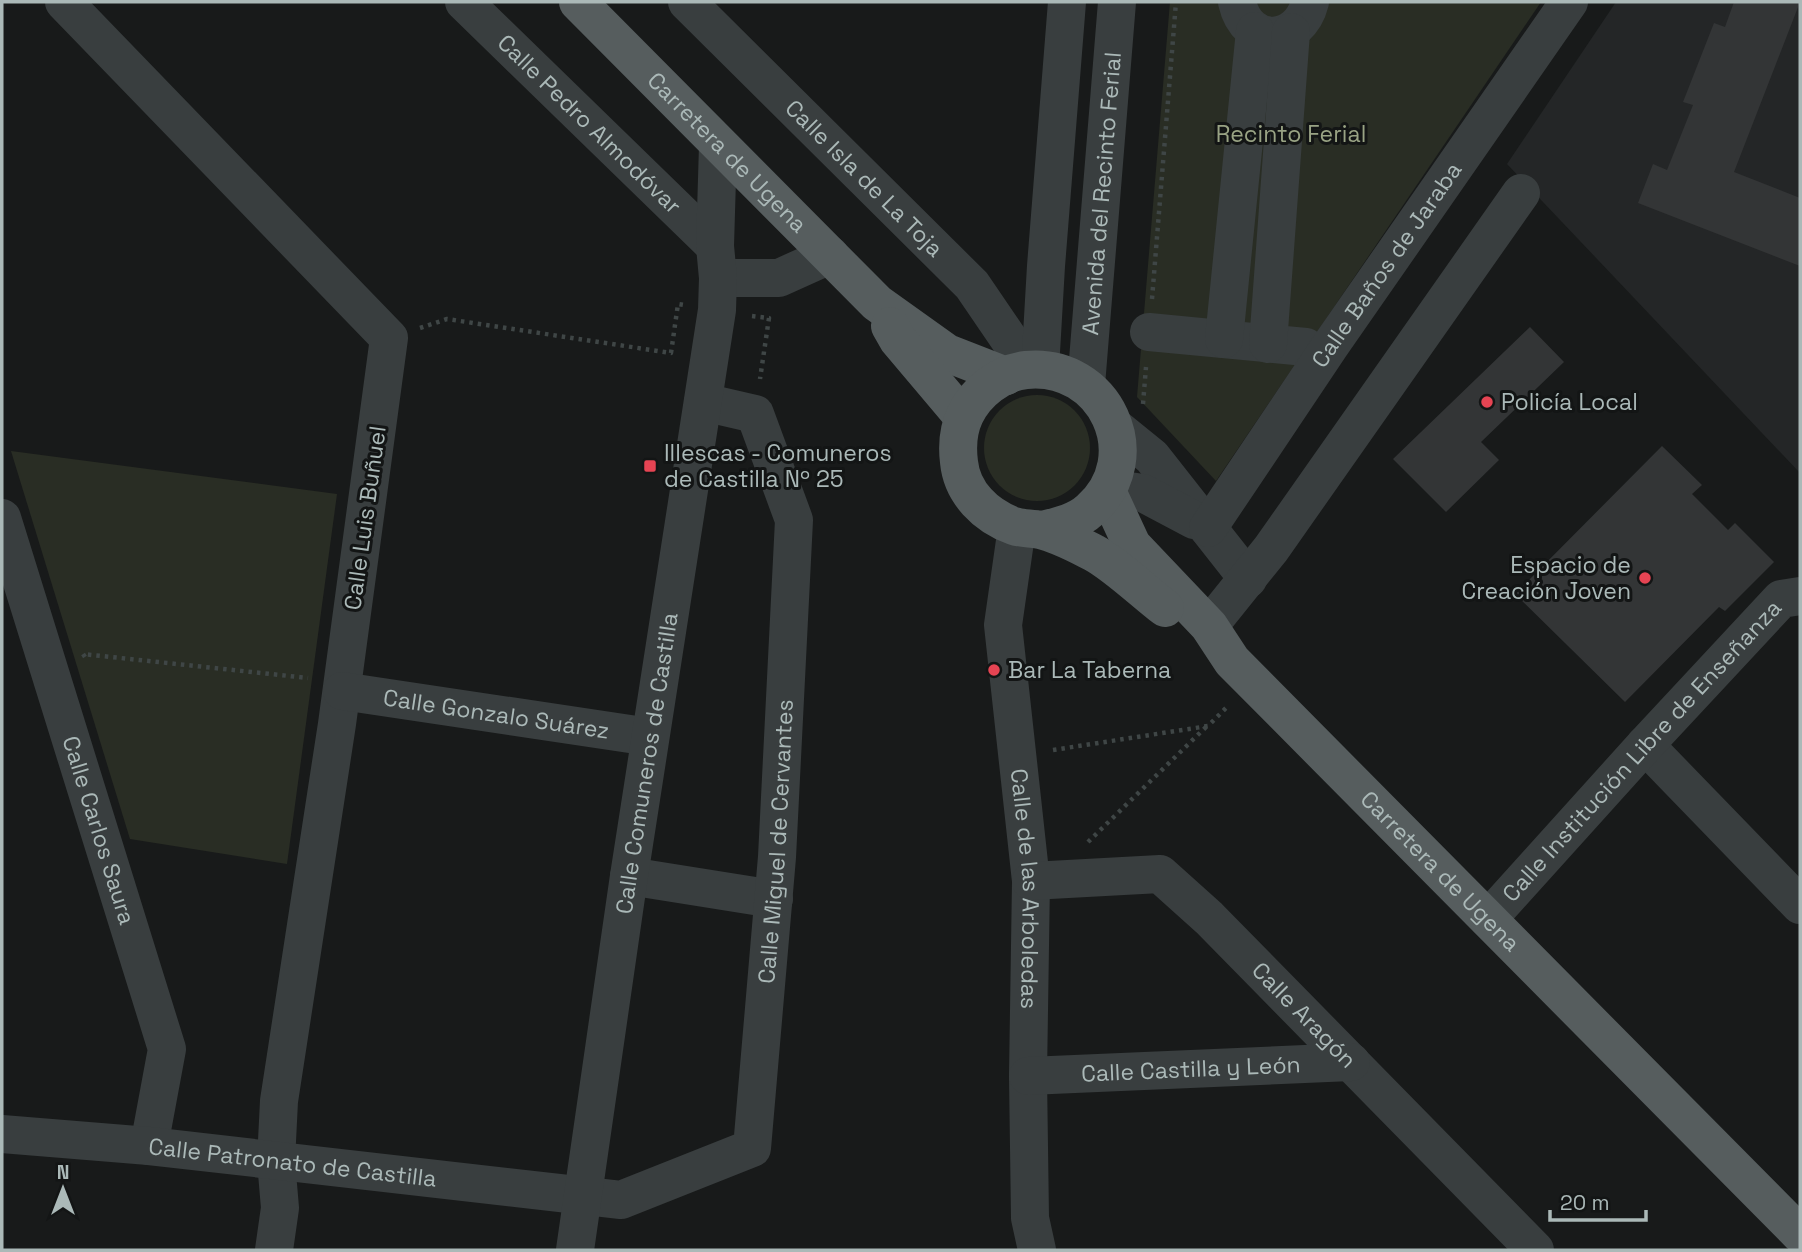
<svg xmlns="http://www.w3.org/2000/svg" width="1802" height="1252" viewBox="0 0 1802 1252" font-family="'Space Grotesk',sans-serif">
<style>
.built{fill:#242627}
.green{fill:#292d24}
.building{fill:#333536}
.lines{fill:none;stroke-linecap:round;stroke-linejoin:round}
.path{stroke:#3f4646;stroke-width:4.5;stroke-dasharray:3.5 5;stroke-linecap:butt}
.minor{stroke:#393e3f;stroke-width:38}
.major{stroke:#565d5e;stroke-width:38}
.poi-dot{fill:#e64453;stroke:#131515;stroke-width:2.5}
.labels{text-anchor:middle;stroke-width:6;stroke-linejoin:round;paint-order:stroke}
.street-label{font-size:23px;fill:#abb9b8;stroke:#131515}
.park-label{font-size:23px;fill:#99a384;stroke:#131515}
.poi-label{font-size:23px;fill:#abb9b8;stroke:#131515;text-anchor:start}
</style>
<rect width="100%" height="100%" fill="#181a1a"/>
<!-- built -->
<path class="built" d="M1616,2H1800V473L1507,164Z"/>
<!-- green -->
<g class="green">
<path d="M1170,2H1541L1216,481L1137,397Z"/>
<circle cx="1037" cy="448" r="53"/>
<path d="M11,451L337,494L287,864L130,839Z"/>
</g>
<!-- building -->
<g class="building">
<path d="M1734,2H1800L1734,172L1800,198V266L1638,203L1653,164L1667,170L1693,105L1683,102L1714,23L1725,27Z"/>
<path d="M1530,327L1564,362L1481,442L1499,460L1446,512L1393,459Z"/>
<path d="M1662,446L1702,485L1692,494L1728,530L1735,523L1774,562L1725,611L1719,607L1625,702L1515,594Z"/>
</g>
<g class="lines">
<!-- path -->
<g class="path">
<path d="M1152,299L1176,2"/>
<path d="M752,316L769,318L760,379"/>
<path d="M420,328L447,319L671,353L678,304L684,305"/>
<path d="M1143,404L1146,367"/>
<path d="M85,657L83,654L308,678"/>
<path d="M1053,750L1208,726L1227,707"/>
<path d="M1088,842L1207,726"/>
</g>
<!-- minor -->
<g class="minor">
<path d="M64,2L389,338L337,724L279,1101L276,1161L280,1208L274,1250"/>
<path id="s1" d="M464,2L715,246"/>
<path id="s2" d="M687,2L972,285L1017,351L1023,370"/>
<path d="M1237,2C1247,48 1299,46 1310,2"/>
<path d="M718,278H779L830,255"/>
<path d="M1149,332L1306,347"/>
<path d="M1224,339L1255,31"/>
<path d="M1268,344L1291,32"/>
<path d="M1040,369L1046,266L1067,2"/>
<path id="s3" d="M1086,385L1117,2"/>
<path d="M1115,427L1152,457L1248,579"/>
<path d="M1109,488L1143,493L1194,520"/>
<path id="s4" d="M2,518L167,1049L149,1146"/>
<path id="s5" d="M1017,527L1003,625L1031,881L1028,1076L1030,1218L1037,1250"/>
<path id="s6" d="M1208,528L1330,346L1569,2"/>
<path d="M1209,626L1271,549L1521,193"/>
<path id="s7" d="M342,691L650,737"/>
<path d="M1645,745L1800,905"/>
<path d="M629,876L774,899"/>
<path id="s8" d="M1031,881L1160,874L1209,918L1535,1250"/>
<path id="s9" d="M1488,919L1645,745L1781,599L1800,596"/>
<path id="s10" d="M1028,1076L1351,1062"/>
<path id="s11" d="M2,1134L149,1146L621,1200L752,1148L777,857L794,520L755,414L703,402"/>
<path id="s12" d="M575,1250L629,876L717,310L718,278L715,246L718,145"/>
</g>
<!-- major -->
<g class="major">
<path id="s13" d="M578,2L877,303L947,353L1006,376"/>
<path d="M890,326L898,340L963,417"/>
<path id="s14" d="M1107,491L1132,545L1209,626L1232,661L1800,1234"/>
<path d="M1042,530C1059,526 1077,522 1090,510C1150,457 1105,362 1026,370C1000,373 976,392 965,415C958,430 957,446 959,462C962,493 986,516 1014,526C1022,529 1032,528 1040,530C1058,534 1078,545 1094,553C1116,565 1144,592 1165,608"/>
</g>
</g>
<!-- markers -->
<g class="poi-dot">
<circle cx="1487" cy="402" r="7"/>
<rect x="643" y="459" width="14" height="14" rx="3.5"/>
<circle cx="1645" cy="578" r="7"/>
<circle cx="994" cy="670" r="7"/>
</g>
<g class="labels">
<!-- street labels -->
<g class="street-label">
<text dy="8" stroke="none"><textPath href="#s1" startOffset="175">Calle Pedro Almodóvar</textPath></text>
<text dy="8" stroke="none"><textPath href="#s13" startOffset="212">Carretera de Ugena</textPath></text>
<text dy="8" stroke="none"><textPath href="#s2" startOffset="250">Calle Isla de La Toja</textPath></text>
<text dy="8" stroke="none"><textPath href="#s3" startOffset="192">Avenida del Recinto Ferial</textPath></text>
<text dy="8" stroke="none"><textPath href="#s6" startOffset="318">Calle Baños de Jaraba</textPath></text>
<text transform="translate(365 518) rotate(-82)" y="8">Calle Luis Buñuel</text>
<text dy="8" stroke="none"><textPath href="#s7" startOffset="156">Calle Gonzalo Suárez</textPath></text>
<text dy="8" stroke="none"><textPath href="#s9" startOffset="228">Calle Institución Libre de Enseñanza</textPath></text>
<text dy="8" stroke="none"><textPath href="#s12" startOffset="492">Calle Comuneros de Castilla</textPath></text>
<text dy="8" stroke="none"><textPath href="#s4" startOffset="327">Calle Carlos Saura</textPath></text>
<text dy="8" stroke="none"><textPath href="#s11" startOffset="1071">Calle Miguel de Cervantes</textPath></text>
<text dy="8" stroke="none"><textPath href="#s14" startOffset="509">Carretera de Ugena</textPath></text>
<text dy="8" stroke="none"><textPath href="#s5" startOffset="364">Calle de las Arboledas</textPath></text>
<text dy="8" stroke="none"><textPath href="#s8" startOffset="331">Calle Aragón</textPath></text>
<text dy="8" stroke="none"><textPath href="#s10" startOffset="163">Calle Castilla y León</textPath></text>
<text dy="8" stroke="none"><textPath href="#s11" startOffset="292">Calle Patronato de Castilla</textPath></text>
</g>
<!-- park labels -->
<g class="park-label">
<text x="1291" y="142">Recinto Ferial</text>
</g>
<!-- poi labels -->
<g class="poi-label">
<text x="1501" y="410">Policía Local</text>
<text x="664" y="461">Illescas - Comuneros<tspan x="664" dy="26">de Castilla Nº 25</tspan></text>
<text x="1631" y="573" text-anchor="end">Espacio de<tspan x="1631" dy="26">Creación Joven</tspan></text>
<text x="1008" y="678">Bar La Taberna</text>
</g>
</g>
<!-- border -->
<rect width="1802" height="1252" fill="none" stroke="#abb9b8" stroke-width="7"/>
<!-- north arrow -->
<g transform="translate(63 1189)" stroke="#131515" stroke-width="5" paint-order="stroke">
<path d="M0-5L12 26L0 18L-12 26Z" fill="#abb9b8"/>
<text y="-10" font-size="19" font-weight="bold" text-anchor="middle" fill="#abb9b8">N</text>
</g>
<!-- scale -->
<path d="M1550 1210v10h96v-10" fill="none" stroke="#abb9b8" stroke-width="3.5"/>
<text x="1560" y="1210" font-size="21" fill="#abb9b8" stroke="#131515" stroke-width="5" paint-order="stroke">20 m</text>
</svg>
